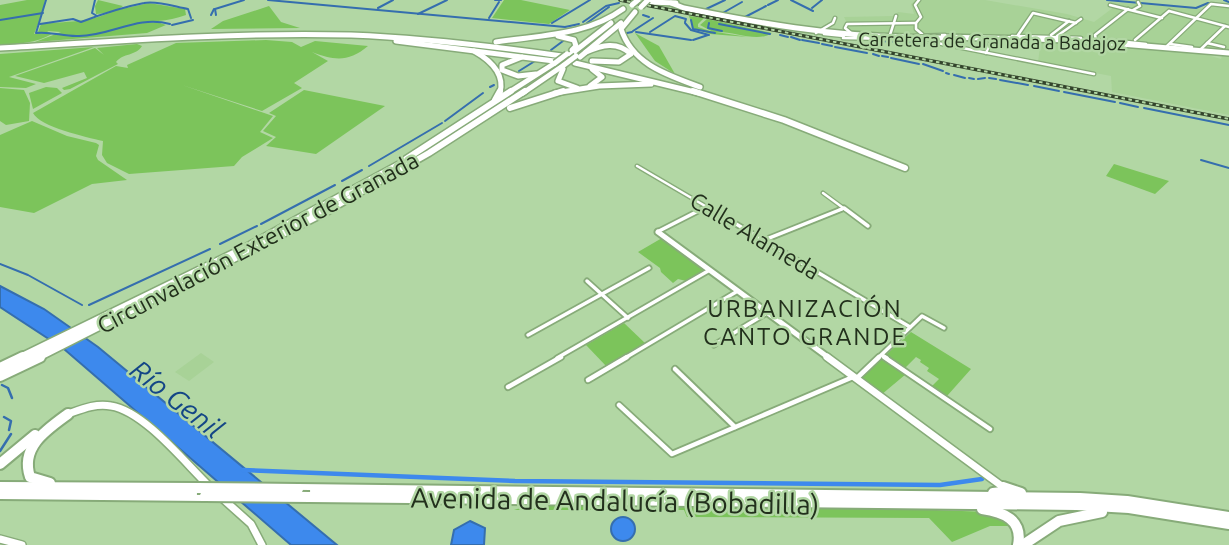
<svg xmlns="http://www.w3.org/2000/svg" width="1229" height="545" viewBox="0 0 1229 545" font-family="Ubuntu,sans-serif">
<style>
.built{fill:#a8d297}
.green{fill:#7cc45b}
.water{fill:#3d89ed;stroke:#356eae;stroke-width:2}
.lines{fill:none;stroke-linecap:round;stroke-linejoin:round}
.stream-far1{stroke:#356eae;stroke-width:2}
.stream{stroke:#356eae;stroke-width:2.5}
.canal{stroke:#3d89ed;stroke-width:4.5}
.street-far2-casing{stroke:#87ab79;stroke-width:5}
.street-far1-casing{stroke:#87ab79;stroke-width:7}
.street-casing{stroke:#87ab79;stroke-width:8}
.secondary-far1-casing{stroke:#87ab79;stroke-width:9}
.secondary-casing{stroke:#87ab79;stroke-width:10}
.highway-far3-casing{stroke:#87ab79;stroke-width:8}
.highway-far2-casing{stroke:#87ab79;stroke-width:9}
.highway-far1-casing{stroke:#87ab79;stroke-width:11}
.highway-casing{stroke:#87ab79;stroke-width:14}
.street-far2{stroke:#fff;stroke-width:2.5}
.street-far1{stroke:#fff;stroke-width:3.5}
.street{stroke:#fff;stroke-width:4.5}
.secondary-far1{stroke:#fff;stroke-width:5}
.secondary{stroke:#fff;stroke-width:7}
.highway-far3{stroke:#fff;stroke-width:5}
.highway-far2{stroke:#fff;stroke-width:6}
.highway-far1{stroke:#fff;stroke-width:8}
.highway{stroke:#fff;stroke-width:10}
.rail-casing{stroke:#33442c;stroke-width:3.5}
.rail{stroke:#b2d7a4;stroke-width:2;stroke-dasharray:3.5;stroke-linecap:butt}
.highway-bridge-far1-casing{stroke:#87ab79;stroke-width:8;stroke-linecap:butt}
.highway-bridge-casing{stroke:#87ab79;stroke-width:14;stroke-linecap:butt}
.highway-bridge-far1{stroke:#fff;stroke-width:5}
.highway-bridge{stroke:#fff;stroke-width:10}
.labels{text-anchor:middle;stroke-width:5;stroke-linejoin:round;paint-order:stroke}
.far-street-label{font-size:19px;fill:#22301c;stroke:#b2d7a4}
.street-label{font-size:23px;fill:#22301c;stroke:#b2d7a4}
.neighbourhood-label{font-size:24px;letter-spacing:2px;fill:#22301c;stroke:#b2d7a4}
.near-water-label{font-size:28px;font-style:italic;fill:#144686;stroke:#b2d7a4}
.near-street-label{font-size:28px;fill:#22301c;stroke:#b2d7a4}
</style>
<rect width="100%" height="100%" fill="#b2d7a4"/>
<!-- built -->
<g class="built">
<path d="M916,0H985L1067,14L1094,22L1114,7L1107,5L1110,2L1203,9L1166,46L999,35H850L843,29L847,23L844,17L894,16L898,12L914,14L911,4Z"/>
<path d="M1213,4L1229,6V51L1172,44Z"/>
<path d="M1041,40L1197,52L1221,59L1222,56L1229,55V115L1112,92L1111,76L1038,62Z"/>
<path d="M201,353L214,362L189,381L175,372Z"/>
</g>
<!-- green -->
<g class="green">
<path d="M27,0H45L43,12L34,34L43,32H38L41,24C66,21 86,23 109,13L96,14L95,6L98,0L123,6L117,10L149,3L185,9L186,15C167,22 150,21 130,24L157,22L166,25L147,33L35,42L61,32L47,31L52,34C36,43 18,44 0,45V5Z"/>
<path d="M504,0H521L570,10L549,24L492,18Z"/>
<path d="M269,6L281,22L300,28L211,29L223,21Z"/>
<path d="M689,16L704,18L698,24V27L713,32L700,25L707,19L772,33C757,43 734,31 716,32L748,37L710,34L693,28Z"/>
<path d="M635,33L659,46L675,74L655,61Z"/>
<path d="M266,40L292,42L301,47L315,41L368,46C349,62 335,61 312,52L328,61L294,83L302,88L262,111L182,85L273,116L260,132L273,138L242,157L234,166L129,174L107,163L102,155L103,141C86,137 40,127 33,113L116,66L128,68L127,65L176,43Z"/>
<path d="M137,44L142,46C136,56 123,53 116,62L118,64L70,89L64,90L62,88L87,78L84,72L44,83L15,76L95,48L104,55L97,48Z"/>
<path d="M94,47L9,77L36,84L26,88L0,87V54Z"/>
<path d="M46,87L57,88L62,93L33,109L29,93Z"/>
<path d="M0,88L24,90L30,103L29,121L6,125L0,121Z"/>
<path d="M304,90L385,106L316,154L266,146L276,137L263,131L276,116L269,113Z"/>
<path d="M32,121L67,136L96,143L99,145L96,156L98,160L127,180L92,184L34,213L0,207V135Z"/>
<path d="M1114,164L1169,181L1155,194L1106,176Z"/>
<path d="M662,238L703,270V272L686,281L678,279L673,283L661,272L660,268L638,252Z"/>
<path d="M624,323L646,344L607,367L586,345Z"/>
<path d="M911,332L971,369L947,396L932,386L939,379L927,371L929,368L920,362L921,360L916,357L905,368L886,355Z"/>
<path d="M883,358L906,374L881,395L860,379Z"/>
<path d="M530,505L886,508L987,512L1013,523L1016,541L1012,538L1011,526H990L952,542L929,518L687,517L684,510H514Z"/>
</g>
<!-- water -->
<g class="water">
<path d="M0,286L44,309L98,347L337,545H291L64,349L0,307Z"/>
<circle cx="623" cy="529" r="12"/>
<path d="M470,521L485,528L484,545H451L454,530Z"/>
</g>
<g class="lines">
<!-- stream-far1 -->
<g class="stream-far1">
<path d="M46,0L36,33C51,31 64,37 79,36C111,36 137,15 170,24"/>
<path d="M95,0L92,13L97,16"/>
<path d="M268,0L565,27L579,24"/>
<path d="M495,0H501"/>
<path d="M791,0L813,11"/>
<path d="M1107,0L1196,8L1208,3L1229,5"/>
<path d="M1224,0L1229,2"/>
<path d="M768,5L778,0"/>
<path d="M378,8L393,0"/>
<path d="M812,8L822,0"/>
<path d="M704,10L725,0"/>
<path d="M418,14L447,0"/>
<path d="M721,14L742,2"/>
<path d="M211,15L214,9"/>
<path d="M216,15L215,9L244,0"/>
<path d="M643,15L649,17"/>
<path d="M745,17L766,6"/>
<path d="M489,18L499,2"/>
<path d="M0,20L43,13"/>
<path d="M691,20L693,29L715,33"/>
<path d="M583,22L606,6L619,3"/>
<path d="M552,23L590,0"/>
<path d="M587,23L609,7"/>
<path d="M685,23L691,30L709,35"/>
<path d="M709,23L708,28L722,31"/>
<path d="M40,24L73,19L81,22C102,14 123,7 144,3C156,0 176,7 188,9L191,18"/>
<path d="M719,24L770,34"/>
<path d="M172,25L193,20"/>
<path d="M633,31L653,18"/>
<path d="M636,32L691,40"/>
<path d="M650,32L675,16L686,19L685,22"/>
<path d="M627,33L632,32"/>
<path d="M780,35L788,37"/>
<path d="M791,37L800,40"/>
<path d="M693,40L708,35"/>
<path d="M802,40L819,43"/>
<path d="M822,44L832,46"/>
<path d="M871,46L872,41L911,42"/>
<path d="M835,47L867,53"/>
<path d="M551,50L563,41"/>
<path d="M873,54L879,56"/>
<path d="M882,56L888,57"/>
<path d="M891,58L919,64"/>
<path d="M923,64L943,71"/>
<path d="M519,71L535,61"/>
<path d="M946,73L949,74"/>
<path d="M954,75L965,78"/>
<path d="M969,78L974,79"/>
<path d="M989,78L996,79"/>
<path d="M978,79L985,78"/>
<path d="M1000,80L1028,85"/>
<path d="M1034,86L1059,91"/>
<path d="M490,87L494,85"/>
<path d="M1064,92L1115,102"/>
<path d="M1120,103L1138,107"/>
<path d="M1144,108L1229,125"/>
<path d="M445,121L483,93"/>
<path d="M1201,160L1229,168"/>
<path d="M369,166L442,123"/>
<path d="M342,181L362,170"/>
<path d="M261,224L335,185"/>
<path d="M220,244L257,226"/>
<path d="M0,264L28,275L82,305"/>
<path d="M89,305L210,249"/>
</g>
<!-- stream -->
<g class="stream">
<path d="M2,385L8,388L12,398"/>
<path d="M4,417L11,421L9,430"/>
<path d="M0,451L11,434"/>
</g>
<!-- canal -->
<path class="canal" d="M243,470L515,481L940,485L982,479"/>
<!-- street-far2 casing -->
<g class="street-far2-casing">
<g id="street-far2">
<path d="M919,0L915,5L921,17L916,23V29L922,34"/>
<path d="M1110,5L1162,18"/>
<path d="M1133,10L1140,6L1138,2"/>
<path d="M1169,11L1229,27"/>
<path d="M816,33L833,23L835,18"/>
<path d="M851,33L845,28L847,24L916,23"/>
<path d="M824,34L844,36"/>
<path d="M890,35L896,16"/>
<path d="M1018,35L1033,13L1076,23"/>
<path d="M1051,35L1069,21"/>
<path d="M911,36L945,35"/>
<path d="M1012,36L1081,38"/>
<path d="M1057,36L1081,19"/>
<path d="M843,38L894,39"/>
<path d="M922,40L1094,74"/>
<path d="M1096,40L1095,35L1128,9"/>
<path d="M1135,40L1169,11"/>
<path d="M1117,41L1146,44"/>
<path d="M1207,43L1224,47"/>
<path d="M1170,44L1192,47"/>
<path d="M1167,46L1211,4L1229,6"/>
<path d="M1201,49L1225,26"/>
<path d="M986,53L992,39"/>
<path d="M637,166L712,210"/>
<path d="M823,193L846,210"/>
<path d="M701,210L705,208"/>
<path d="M839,210L842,209"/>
</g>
</g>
<!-- street-far1 casing -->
<g class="street-far1-casing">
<g id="street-far1">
<path d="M709,208L910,327"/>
<path d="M844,208L868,226"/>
<path d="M659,231L704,208"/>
<path d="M762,241L842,209"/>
<path d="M587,281L628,318"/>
<path d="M528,335L649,268"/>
<path d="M714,345L765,314"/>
<path d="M882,355L887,358"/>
<path d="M557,358L708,271"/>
<path d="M625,358L736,292"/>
<path d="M878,358L922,316L944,328"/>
</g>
</g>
<!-- street casing -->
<g class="street-casing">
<g id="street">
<path d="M884,357L990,429"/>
<path d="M675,369L735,427"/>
<path d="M858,377L879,357"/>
<path d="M588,380L627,357"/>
<path d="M508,387L561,357"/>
<path d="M619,405L672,454L853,377"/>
</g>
</g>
<!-- secondary-far1 casing -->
<g class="secondary-far1-casing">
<path id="secondary-far1" d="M658,232L829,358"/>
</g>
<!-- secondary casing -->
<g class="secondary-casing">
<g id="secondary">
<path d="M827,357L1003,487"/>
<path d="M68,414C82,409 96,403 111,406C144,411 185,463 209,486"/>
<path d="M222,498L251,524L262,545"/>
<path d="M0,539L22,545"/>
</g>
</g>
<!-- highway-far3 casing -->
<g class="highway-far3-casing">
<g id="highway-far3">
<path d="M649,2L676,3"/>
<path d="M671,3L684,8C758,23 831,36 907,37"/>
<path d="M635,12L621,29C633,65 668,75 700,87"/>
<path d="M558,36L574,40L576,46L572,50"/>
<path d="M941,37L1073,40L1229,53"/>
<path d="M396,41L554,61"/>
<path d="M496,42C540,35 586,36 623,9"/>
<path d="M0,48C117,41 234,32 351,35C422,38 492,46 562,56"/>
<path d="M474,51C490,60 505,74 500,93"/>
<path d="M586,52C602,45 617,41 631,54L619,62L592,61"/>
<path d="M570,55L611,23"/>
<path d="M522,57L502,65V70L518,76L536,74"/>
<path d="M580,57L621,23"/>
<path d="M575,63L699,93"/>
<path d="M563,69L558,81L577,88"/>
<path d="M590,86L602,77L592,69"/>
<path d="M508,93L555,63"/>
<path d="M523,93L564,65"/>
<path d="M555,93L599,86L651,84"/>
</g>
</g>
<!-- highway-far2 casing -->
<g class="highway-far2-casing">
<g id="highway-far2">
<path d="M693,91L784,120L905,168"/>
<path d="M495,100L500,91"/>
<path d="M510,108L563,91"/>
<path d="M406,159L511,91"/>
<path d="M315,210L411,158"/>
<path d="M329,210L429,153L525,91"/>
</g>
</g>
<!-- highway-far1 casing -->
<g class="highway-far1-casing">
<g id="highway-far1">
<path d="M20,358L248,247L319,208"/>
<path d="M36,358L332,208"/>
</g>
</g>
<!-- highway casing -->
<g class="highway-casing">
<g id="highway">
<path d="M0,368L23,357"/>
<path d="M0,376L40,357"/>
<path d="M0,464L35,435"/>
<path d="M50,483L30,477C20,447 46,430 68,414"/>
<path d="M0,487L197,488"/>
<path d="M298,489L1080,498L1127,501L1229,517"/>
<path d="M993,493L1002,492L1003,487L1021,493"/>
<path d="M0,494L205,496"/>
<path d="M310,497L1077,505L1129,508L1229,524"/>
<path d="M982,509C1004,512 1023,520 1018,545"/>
<path d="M1023,545L1059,521L1102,512"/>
</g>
</g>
<!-- street-far2 -->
<use href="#street-far2" class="street-far2"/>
<!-- street-far1 -->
<use href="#street-far1" class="street-far1"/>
<!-- street -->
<use href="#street" class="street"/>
<!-- secondary-far1 -->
<use href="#secondary-far1" class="secondary-far1"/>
<!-- secondary -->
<use href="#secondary" class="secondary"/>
<!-- highway-far3 -->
<use href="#highway-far3" class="highway-far3"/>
<!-- highway-far2 -->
<use href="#highway-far2" class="highway-far2"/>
<!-- highway-far1 -->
<use href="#highway-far1" class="highway-far1"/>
<!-- highway -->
<use href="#highway" class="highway"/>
<!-- rail casing -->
<g class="rail-casing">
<path id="rail" d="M620,0L1229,119"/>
</g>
<!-- rail -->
<use href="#rail" class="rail"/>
<!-- highway-bridge-far1 casing -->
<g class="highway-bridge-far1-casing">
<g id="highway-bridge-far1">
<path d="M632,5L638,0"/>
<path d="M641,7L648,0"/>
<path d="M907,38H941"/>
<path d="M555,63L567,54"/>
<path d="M564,65L576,56"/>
</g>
</g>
<!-- highway-bridge casing -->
<g class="highway-bridge-casing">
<g id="highway-bridge">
<path d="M197,488L298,489"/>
<path d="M205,496L310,497"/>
</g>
</g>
<!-- highway-bridge-far1 -->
<use href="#highway-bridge-far1" class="highway-bridge-far1"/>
<!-- highway-bridge -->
<use href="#highway-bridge" class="highway-bridge"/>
</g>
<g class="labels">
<!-- far-street labels -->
<g class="far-street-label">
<text transform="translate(992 41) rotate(1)" y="7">Carretera de Granada a Badajoz</text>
</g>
<!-- street labels -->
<g class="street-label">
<text transform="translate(755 236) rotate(31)" y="8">Calle Alameda</text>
<text transform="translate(258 243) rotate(-28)" y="8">Circunvalación Exterior de Granada</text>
</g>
<!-- neighbourhood labels -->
<g class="neighbourhood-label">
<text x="805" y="317">URBANIZACIÓN<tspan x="805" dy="28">CANTO GRANDE</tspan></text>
</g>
<!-- near-water labels -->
<g class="near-water-label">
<text transform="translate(177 399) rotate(38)" y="10">Río Genil</text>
</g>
<!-- near-street labels -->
<g class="near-street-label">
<text transform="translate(615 501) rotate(1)" y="10">Avenida de Andalucía (Bobadilla)</text>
</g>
</g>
</svg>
